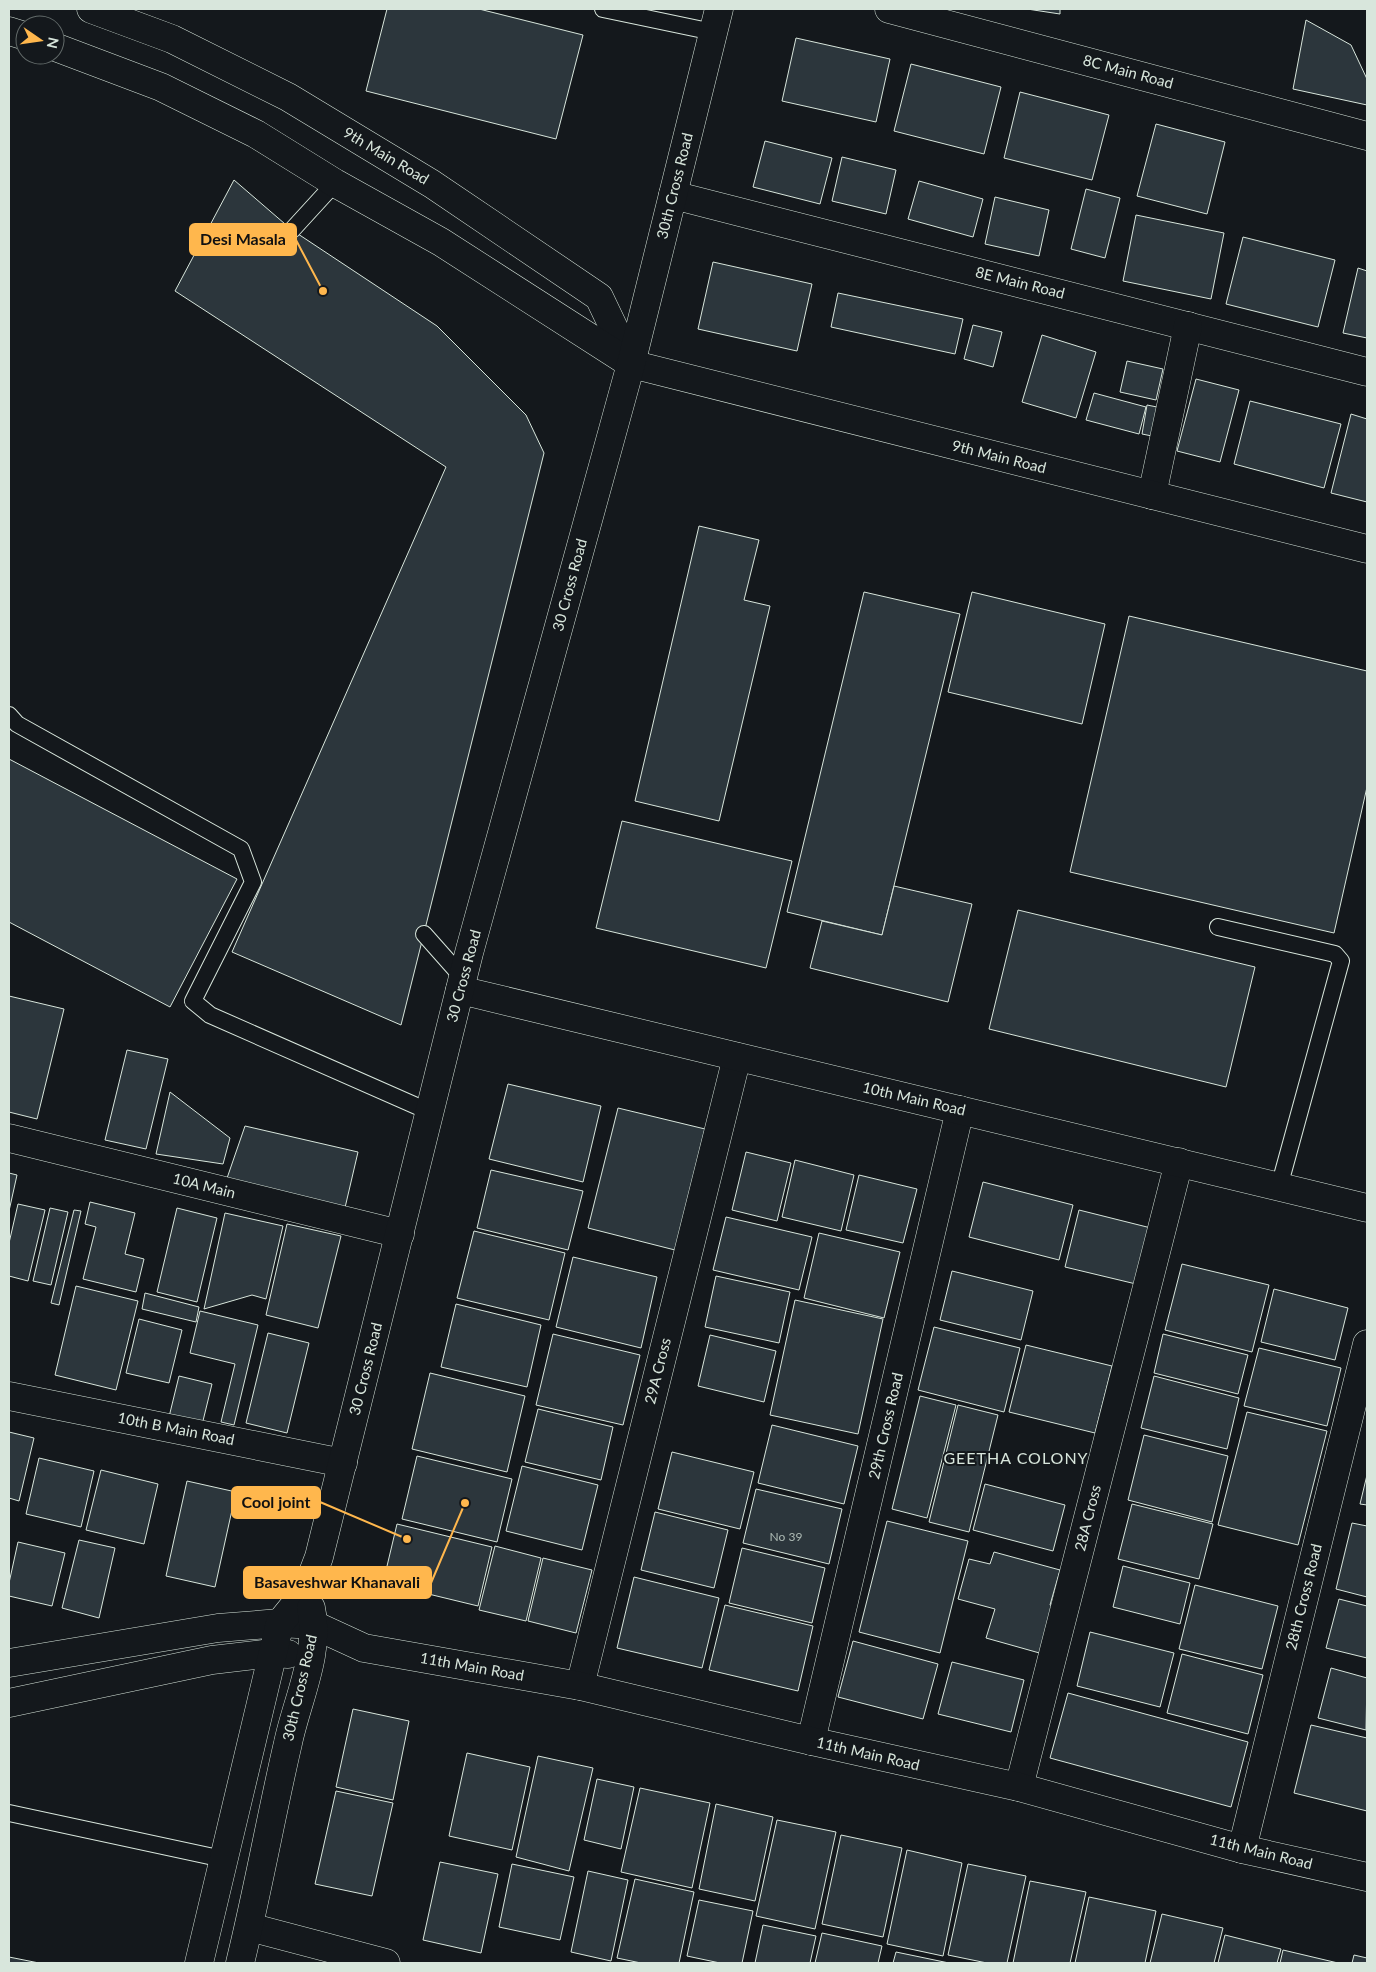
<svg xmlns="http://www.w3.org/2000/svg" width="1376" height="1972" viewBox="0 0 1376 1972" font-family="Lato,sans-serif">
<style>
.building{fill:#2c363c;stroke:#d8e6dc}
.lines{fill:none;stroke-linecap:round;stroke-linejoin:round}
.service-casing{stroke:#d8e6dc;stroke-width:18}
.minor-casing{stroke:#d8e6dc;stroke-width:29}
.tertiary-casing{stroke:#d8e6dc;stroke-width:29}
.secondary-casing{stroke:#d8e6dc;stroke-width:29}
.service{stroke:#14181c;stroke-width:16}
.minor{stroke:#14181c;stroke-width:28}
.tertiary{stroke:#14181c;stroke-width:28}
.secondary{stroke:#14181c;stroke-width:28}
.labels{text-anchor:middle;stroke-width:4;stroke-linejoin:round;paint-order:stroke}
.number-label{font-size:12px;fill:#adbab4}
.street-label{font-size:15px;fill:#d8e6dc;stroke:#14181c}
.neighbourhood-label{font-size:16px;letter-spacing:1px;fill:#d8e6dc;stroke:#14181c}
.leader{fill:none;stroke:#ffb74d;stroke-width:2}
.callout-dot{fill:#ffb74d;stroke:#14181c;stroke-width:2}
.callout{fill:#ffb74d;stroke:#ffb74d;stroke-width:2}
.callout-label{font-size:16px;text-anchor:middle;font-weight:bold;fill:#111}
</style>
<rect width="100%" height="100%" fill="#14181c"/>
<!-- building -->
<g class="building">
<path d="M387,9H479L583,35L556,139L366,91Z"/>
<path d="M1027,9H1060V14Z"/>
<path d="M1306,20L1351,45L1367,79V105L1293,89Z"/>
<path d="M796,38L890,59L876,122L782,101Z"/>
<path d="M911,64L1001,87L984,154L894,131Z"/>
<path d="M1020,92L1109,115L1092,180L1004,158Z"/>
<path d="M1156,124L1225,142L1207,214L1137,196Z"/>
<path d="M765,141L832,158L820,204L753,187Z"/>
<path d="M842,157L896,170L886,214L832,201Z"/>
<path d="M234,180L292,230L437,326L526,415L544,453L401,1025L232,952L446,467L175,291Z"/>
<path d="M919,181L983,199L973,237L908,219Z"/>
<path d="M1086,189L1120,198L1105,258L1071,249Z"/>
<path d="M995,197L1049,210L1039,256L985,244Z"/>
<path d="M1136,215L1224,233L1211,299L1123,281Z"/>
<path d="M1243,237L1335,260L1318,327L1226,304Z"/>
<path d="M713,262L812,284L797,351L698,329Z"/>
<path d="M1358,268L1367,271V338L1343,333Z"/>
<path d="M838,293L963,319L955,354L831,327Z"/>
<path d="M973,325L1002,332L993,367L964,359Z"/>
<path d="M1042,335L1096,352L1076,418L1022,402Z"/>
<path d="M1127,361L1163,369L1156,400L1120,392Z"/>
<path d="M1196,379L1239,390L1220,462L1177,451Z"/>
<path d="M1094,393L1146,407L1139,434L1086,420Z"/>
<path d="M1250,401L1341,424L1324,488L1234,464Z"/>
<path d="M1147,405L1167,409L1162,438L1142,434Z"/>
<path d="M1351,414L1367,419V502L1331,493Z"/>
<path d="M699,526L759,540L744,600L770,606L719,821L635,801Z"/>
<path d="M864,592L960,614L882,935L787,912Z"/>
<path d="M972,592L1105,624L1082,724L948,692Z"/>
<path d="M1129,616L1367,671V787L1334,933L1070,872Z"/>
<path d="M9,759L237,879L170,1007L9,922Z"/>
<path d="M622,821L792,861L766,968L596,928Z"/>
<path d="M894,886L972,904L948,1002L810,968L822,921L882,935Z"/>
<path d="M1018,910L1255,967L1226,1087L989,1029Z"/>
<path d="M9,996L64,1009L37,1119L9,1112Z"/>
<path d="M127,1050L168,1059L146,1149L105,1140Z"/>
<path d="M508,1084L601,1106L583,1182L489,1159Z"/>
<path d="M170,1092L230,1138L223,1164L156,1154Z"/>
<path d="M618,1108L705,1129L675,1250L588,1228Z"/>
<path d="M245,1126L358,1152L344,1212L225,1184Z"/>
<path d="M746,1152L791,1163L777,1221L732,1210Z"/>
<path d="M795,1160L854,1175L841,1231L782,1217Z"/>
<path d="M491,1170L583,1191L568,1250L477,1228Z"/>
<path d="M9,1173L17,1175L9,1211Z"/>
<path d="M859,1175L917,1189L903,1243L846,1230Z"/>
<path d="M983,1182L1073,1205L1059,1260L969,1237Z"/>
<path d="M90,1202L135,1213L125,1254L144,1259L136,1292L83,1279L96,1227L85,1224Z"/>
<path d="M18,1204L45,1210L28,1281L9,1276V1243Z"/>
<path d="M50,1208L68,1212L51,1285L33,1281Z"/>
<path d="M177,1208L217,1218L197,1302L157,1292Z"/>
<path d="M74,1210L81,1211L59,1305L51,1303Z"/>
<path d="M1079,1210L1151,1228L1136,1284L1065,1267Z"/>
<path d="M225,1213L283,1226L266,1299L252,1295L204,1309Z"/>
<path d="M726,1217L812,1237L799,1290L713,1270Z"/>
<path d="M287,1224L341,1236L318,1328L266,1315Z"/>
<path d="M474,1231L565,1253L549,1320L457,1298Z"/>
<path d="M819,1233L900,1252L884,1318L804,1298Z"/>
<path d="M573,1257L657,1277L641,1348L556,1327Z"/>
<path d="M1182,1264L1269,1285L1252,1352L1165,1330Z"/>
<path d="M952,1271L1033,1291L1021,1340L940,1320Z"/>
<path d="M716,1276L790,1292L779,1343L705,1327Z"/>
<path d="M76,1286L138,1301L116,1390L55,1375Z"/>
<path d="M1274,1289L1348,1308L1335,1360L1261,1342Z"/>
<path d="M145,1293L199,1307L196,1322L142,1309Z"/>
<path d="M795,1300L883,1319L858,1434L770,1415Z"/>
<path d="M456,1304L541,1325L527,1387L441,1367Z"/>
<path d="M200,1311L258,1325L234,1425L221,1422L235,1364L190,1353Z"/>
<path d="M139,1319L182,1330L169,1383L126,1373Z"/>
<path d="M934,1327L1020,1348L1004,1412L918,1390Z"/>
<path d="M268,1333L309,1343L287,1433L246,1423Z"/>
<path d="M553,1334L640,1355L623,1425L536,1405Z"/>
<path d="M1163,1334L1248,1355L1238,1394L1154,1373Z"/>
<path d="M710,1335L776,1351L764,1402L698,1386Z"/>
<path d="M1026,1345L1112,1366L1095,1433L1009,1412Z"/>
<path d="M1259,1348L1341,1368L1327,1426L1244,1406Z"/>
<path d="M430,1373L525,1396L507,1472L412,1449Z"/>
<path d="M179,1376L212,1384L201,1429L168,1421Z"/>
<path d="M1154,1376L1239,1398L1227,1449L1141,1428Z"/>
<path d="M920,1396L956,1405L927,1518L892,1509Z"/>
<path d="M958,1405L998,1415L969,1532L929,1522Z"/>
<path d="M538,1409L613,1427L601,1480L525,1462Z"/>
<path d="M1247,1412L1327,1431L1298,1545L1218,1525Z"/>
<path d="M772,1425L858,1446L844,1504L758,1483Z"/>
<path d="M9,1432L34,1438L19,1501L9,1498Z"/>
<path d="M1144,1435L1228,1456L1212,1522L1128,1500Z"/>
<path d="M672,1452L754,1472L740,1529L658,1509Z"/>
<path d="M417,1456L512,1479L497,1542L402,1519Z"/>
<path d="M39,1458L94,1471L81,1527L26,1514Z"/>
<path d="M522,1466L598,1485L582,1550L506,1531Z"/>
<path d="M101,1470L158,1484L144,1544L86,1530Z"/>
<path d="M1367,1475V1505L1360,1504Z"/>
<path d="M187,1481L236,1492L215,1587L166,1576Z"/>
<path d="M985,1484L1065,1505L1053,1551L973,1530Z"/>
<path d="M756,1489L842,1509L829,1564L743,1543Z"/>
<path d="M1132,1504L1213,1524L1199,1579L1118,1559Z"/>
<path d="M655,1512L728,1530L714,1588L641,1570Z"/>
<path d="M887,1521L968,1541L940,1653L859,1632Z"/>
<path d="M1352,1523L1367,1526V1597L1336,1589Z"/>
<path d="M397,1524L492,1547L478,1606L383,1583Z"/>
<path d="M79,1540L115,1548L99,1618L62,1608Z"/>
<path d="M18,1542L65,1553L52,1606L9,1596V1583Z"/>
<path d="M495,1546L541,1558L526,1621L479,1610Z"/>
<path d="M742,1548L825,1568L812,1623L729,1603Z"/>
<path d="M994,1552L1060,1570L1050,1605L1056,1607L1043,1654L986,1638L995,1609L958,1599L969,1559L990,1564Z"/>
<path d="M543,1558L592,1570L576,1633L528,1621Z"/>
<path d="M1123,1566L1190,1583L1180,1624L1113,1607Z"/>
<path d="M634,1577L719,1598L702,1668L617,1648Z"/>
<path d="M1195,1585L1278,1606L1262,1669L1179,1649Z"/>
<path d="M1339,1599L1367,1606V1658L1326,1648Z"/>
<path d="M725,1605L813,1626L798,1691L709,1670Z"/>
<path d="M1090,1632L1174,1653L1160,1707L1077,1686Z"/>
<path d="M853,1641L938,1664L923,1719L838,1697Z"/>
<path d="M1182,1654L1263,1675L1248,1734L1167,1713Z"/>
<path d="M952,1662L1024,1680L1011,1732L938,1714Z"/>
<path d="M1331,1668L1367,1678L1366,1730L1318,1718Z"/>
<path d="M1068,1693L1248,1742L1231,1807L1050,1758Z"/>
<path d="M353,1709L409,1721L393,1800L336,1787Z"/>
<path d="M1311,1725L1367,1738V1811L1294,1793Z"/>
<path d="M467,1753L530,1767L512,1850L449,1836Z"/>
<path d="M538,1756L593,1768L569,1871L516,1857Z"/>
<path d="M597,1779L634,1787L621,1849L584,1840Z"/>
<path d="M640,1788L710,1803L692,1888L621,1872Z"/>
<path d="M336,1791L393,1803L372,1896L315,1884Z"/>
<path d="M716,1804L773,1817L755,1901L699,1889Z"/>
<path d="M777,1820L836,1832L815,1929L756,1916Z"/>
<path d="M841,1835L902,1848L883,1937L822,1924Z"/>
<path d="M907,1850L962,1863L943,1956L887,1944Z"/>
<path d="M440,1862L498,1874L481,1953L423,1940Z"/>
<path d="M512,1864L574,1877L560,1940L499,1927Z"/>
<path d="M968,1864L1026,1876L1007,1963H987L948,1955Z"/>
<path d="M588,1871L628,1880L611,1961L571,1952Z"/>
<path d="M635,1879L694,1892L679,1963H641L617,1958Z"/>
<path d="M1030,1881L1086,1892L1070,1963H1013Z"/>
<path d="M1089,1897L1156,1911L1145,1963H1075Z"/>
<path d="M699,1900L753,1911L742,1963H720L687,1956Z"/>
<path d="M1162,1914L1223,1928L1214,1963H1150Z"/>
<path d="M763,1925L816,1936L810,1963H755Z"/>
<path d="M822,1933L882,1946L878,1963H815Z"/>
<path d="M1225,1935L1281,1949L1277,1963H1218Z"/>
<path d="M1283,1950L1338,1963H1280Z"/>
<path d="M896,1952L949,1963H893Z"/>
<path d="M1354,1955L1367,1958V1963H1352Z"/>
<path d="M9,1957L39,1963H9Z"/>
</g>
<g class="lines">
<!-- service casing -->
<g class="service-casing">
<g id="service">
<path d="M603,9L713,32"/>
<path d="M292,230L335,183"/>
<path d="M9,715L17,724L241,849L253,882L193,1001L210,1015L430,1112"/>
<path d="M1218,927L1335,954L1341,961L1279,1187"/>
<path d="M424,934L463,978"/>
<path d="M9,1813L223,1859"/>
</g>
</g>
<!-- minor casing -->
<g class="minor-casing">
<g id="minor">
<path d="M889,9L1367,136"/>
<path d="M673,195L1367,372"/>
<path d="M1152,495L1188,326"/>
<path d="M9,1138L400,1234"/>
<path d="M9,1396L343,1463"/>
<path d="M580,1686L737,1057"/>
<path d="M811,1741L960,1110"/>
<path d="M1019,1787L1179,1162"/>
<path d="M1242,1849L1367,1344"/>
<path d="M249,1927L386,1963"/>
</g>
</g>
<!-- tertiary casing -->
<g class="tertiary-casing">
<path id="tertiary" d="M460,990L1367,1208"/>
</g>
<!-- secondary casing -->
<g class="secondary-casing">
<g id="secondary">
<path d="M91,9L172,39L288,97L432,184L599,297L631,364"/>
<path d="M9,31L25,36"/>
<path d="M55,47L161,87L256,134L335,183L441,242L631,364L1367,549"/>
<path d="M9,1663L218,1628L280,1623L314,1625L364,1648L580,1686L811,1741L1019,1787L1242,1849L1367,1877"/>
<path d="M9,1703L212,1660L272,1653L288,1654"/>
<path d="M199,1963L280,1623L306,1591L319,1557L469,953L631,364L719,9"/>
<path d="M240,1963C258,1890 271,1816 288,1743C297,1700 321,1652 311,1608"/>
</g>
</g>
<!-- service -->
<use href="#service" class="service"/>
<!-- minor -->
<use href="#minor" class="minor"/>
<!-- tertiary -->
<use href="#tertiary" class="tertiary"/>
<!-- secondary -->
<use href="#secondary" class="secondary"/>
</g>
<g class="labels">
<!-- number labels -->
<g class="number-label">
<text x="786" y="1541">No 39</text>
</g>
<!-- street labels -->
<g class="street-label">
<text transform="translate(1128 72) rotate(15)" y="5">8C Main Road</text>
<text transform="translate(386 156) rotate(31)" y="5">9th Main Road</text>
<text transform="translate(675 186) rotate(-76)" y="5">30th Cross Road</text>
<text transform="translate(1020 283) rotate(14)" y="5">8E Main Road</text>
<text transform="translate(999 457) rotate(14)" y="5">9th Main Road</text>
<text transform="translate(570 585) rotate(-75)" y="5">30 Cross Road</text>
<text transform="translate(464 976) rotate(-75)" y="5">30 Cross Road</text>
<text transform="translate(914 1099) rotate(13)" y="5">10th Main Road</text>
<text transform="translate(204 1186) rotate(14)" y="5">10A Main</text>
<text transform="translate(366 1369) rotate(-76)" y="5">30 Cross Road</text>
<text transform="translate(658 1371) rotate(-76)" y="5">29A Cross</text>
<text transform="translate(886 1426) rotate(-77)" y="5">29th Cross Road</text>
<text transform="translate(176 1429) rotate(11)" y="5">10th B Main Road</text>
<text transform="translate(1088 1518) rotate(-76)" y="5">28A Cross</text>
<text transform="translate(1304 1597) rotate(-76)" y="5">28th Cross Road</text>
<text transform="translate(472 1667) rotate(10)" y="5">11th Main Road</text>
<text transform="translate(300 1688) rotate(-77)" y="5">30th Cross Road</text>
<text transform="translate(868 1754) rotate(13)" y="5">11th Main Road</text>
<text transform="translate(1261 1852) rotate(14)" y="5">11th Main Road</text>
</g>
<!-- neighbourhood labels -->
<g class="neighbourhood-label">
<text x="1016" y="1464">GEETHA COLONY</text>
</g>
</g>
<!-- callouts -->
<path class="leader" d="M323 291L296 240M407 1539L320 1502M465 1503L431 1583"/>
<g class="callout-dot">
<circle cx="323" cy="291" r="5"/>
<circle cx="407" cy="1539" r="5"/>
<circle cx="465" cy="1503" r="5"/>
</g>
<g class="callout">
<rect x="190" y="224" width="106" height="31" rx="5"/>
<rect x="232" y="1487" width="88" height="31" rx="5"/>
<rect x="244" y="1567" width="187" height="31" rx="5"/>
</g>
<g class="callout-label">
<text x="243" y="245">Desi Masala</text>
<text x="276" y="1508">Cool joint</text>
<text x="337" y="1588">Basaveshwar Khanavali</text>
</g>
<!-- border -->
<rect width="1376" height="1972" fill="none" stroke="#d8e6dc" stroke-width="20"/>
<!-- north arrow -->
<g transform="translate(40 40) rotate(103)"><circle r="24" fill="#14181c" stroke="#626a69"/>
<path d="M0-4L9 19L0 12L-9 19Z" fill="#ffb74d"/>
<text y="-8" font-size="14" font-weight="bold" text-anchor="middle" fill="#d8e6dc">N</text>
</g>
</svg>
